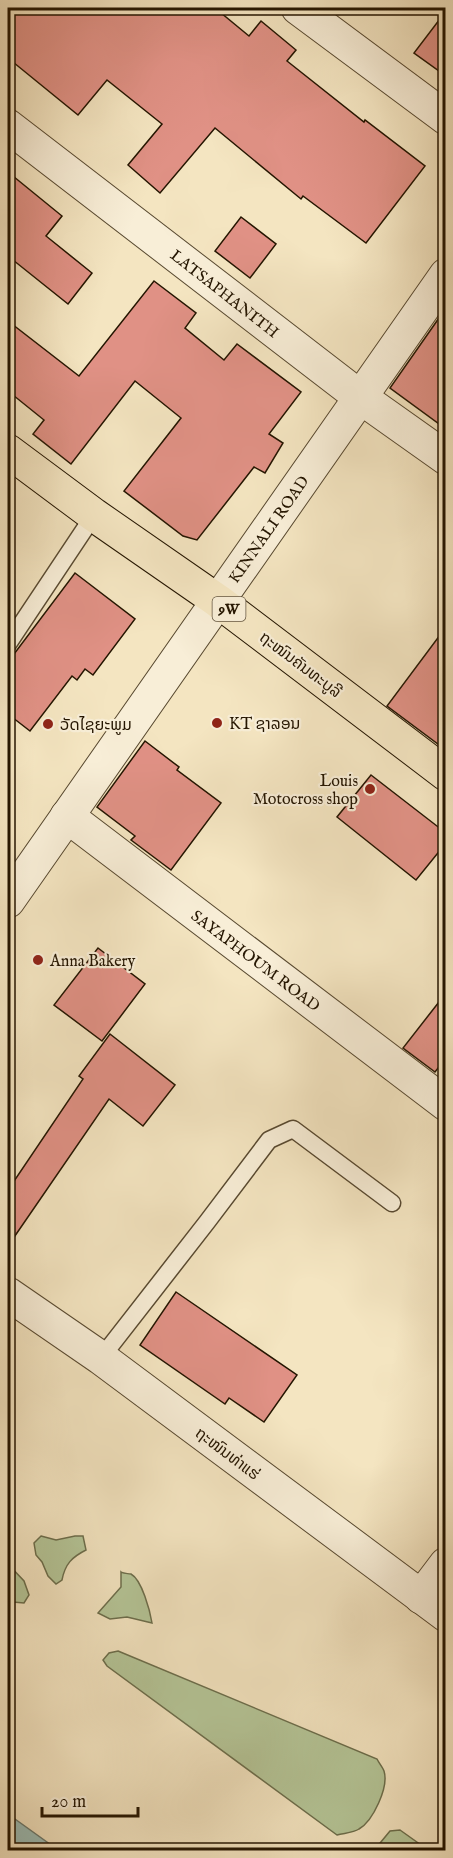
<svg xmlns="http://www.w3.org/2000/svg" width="453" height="1858" viewBox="0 0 453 1858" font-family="'IM FELL English','Noto Sans Lao',serif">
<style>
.green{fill:#b5c698;stroke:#6c6e4c;stroke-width:1.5}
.water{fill:#9cbeb7;stroke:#6c7a6e;stroke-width:1.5}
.building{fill:#e09185;stroke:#241500;stroke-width:1.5}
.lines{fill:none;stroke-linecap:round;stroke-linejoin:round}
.lane-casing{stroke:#584930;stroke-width:19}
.street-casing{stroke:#584930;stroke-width:35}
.primary-casing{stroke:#241500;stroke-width:35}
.lane{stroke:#f8eed7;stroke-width:16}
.street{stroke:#f8eed7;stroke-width:33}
.primary{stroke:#f4e5c1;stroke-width:33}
.poi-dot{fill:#8f2418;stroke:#f8eed7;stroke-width:2}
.labels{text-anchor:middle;stroke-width:4.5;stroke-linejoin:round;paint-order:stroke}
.shield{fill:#f8eed7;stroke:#645640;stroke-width:1.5}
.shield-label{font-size:15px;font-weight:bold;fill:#241500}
.street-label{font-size:16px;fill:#241500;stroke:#f8eed7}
.poi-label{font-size:16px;fill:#241500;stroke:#f8eed7;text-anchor:start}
</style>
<rect width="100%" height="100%" fill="#f4e5c1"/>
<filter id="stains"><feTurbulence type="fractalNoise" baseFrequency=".00333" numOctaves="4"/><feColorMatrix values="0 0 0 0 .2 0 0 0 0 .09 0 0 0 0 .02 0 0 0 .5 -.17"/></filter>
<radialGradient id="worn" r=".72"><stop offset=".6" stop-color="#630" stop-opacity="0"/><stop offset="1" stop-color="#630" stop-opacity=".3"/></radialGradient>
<!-- green -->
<g class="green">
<path d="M41,1536L56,1540L75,1536H83L86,1550C72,1557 65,1564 62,1580L56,1584L48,1576L42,1562L36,1555L34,1543Z"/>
<path d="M8,1564L24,1581L29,1595L24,1603L13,1602L8,1598Z"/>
<path d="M121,1572C122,1573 130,1574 131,1574C142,1580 150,1611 152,1623L127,1617L110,1619L98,1613L121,1587Z"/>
<path d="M118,1651L377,1759C379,1763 383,1768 384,1771C389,1787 373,1821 359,1829C353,1833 344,1833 337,1835L107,1666L103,1660L109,1653Z"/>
<path d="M400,1830L428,1850H375L376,1848L390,1831Z"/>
</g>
<!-- water -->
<path class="water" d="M8,1814L58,1850H8Z"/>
<!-- building -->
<g class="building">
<path d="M8,8H215L249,36L261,21L296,50L287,61L364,122L365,120L425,166L366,243L303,196L301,199L215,128L160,193L128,165L162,124L107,80L78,115L8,58Z"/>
<path d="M446,11V76L414,53Z"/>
<path d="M8,172L62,216L46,236L92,273L68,304L8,256Z"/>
<path d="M241,217L276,244L250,278L215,251Z"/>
<path d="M154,281L196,313L185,328L224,360L237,344L301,392L269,434L283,443L265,473L254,467L197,540L183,536L124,491L181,418L135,381L71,464L33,434L44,420L8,391V321L79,376Z"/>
<path d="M446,308V429L390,388Z"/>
<path d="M75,573L135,619L93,675L85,669L77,680L72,676L30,731L8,714V662Z"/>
<path d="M446,627V750L387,706Z"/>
<path d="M145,741L179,767L177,770L221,803L171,870L131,840L135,836L97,807Z"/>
<path d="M371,775L446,833V843L416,880L337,817Z"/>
<path d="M98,948L145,984L102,1041L54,1005Z"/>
<path d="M446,993V1058L435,1072L403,1048Z"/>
<path d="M110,1034L175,1085L143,1126L109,1099L8,1246V1190L83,1079L79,1076Z"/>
<path d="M176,1292L297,1375L264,1422L229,1398L225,1404L140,1345Z"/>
</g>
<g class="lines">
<!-- lane casing -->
<g class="lane-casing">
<g id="lane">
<path d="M8,644L94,515"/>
<path d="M101,1358L207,1222L269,1140L293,1129L392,1203"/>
</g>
</g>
<!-- street casing -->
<g class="street-casing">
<g id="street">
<path d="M298,8L446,118"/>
<path d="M8,126L360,397L446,458"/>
<path d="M67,816L446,1104"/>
<path d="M8,901L446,275"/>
<path d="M8,1294L101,1358L446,1615"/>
<path d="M421,1597L446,1564"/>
</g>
</g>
<!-- primary casing -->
<g class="primary-casing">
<path id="primary" d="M8,451L94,515L218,601L446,774"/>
</g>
<!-- lane -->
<use href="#lane" class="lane"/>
<!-- street -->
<use href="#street" class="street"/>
<!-- primary -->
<use href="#primary" class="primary"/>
</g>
<!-- markers -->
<g class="poi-dot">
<circle cx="217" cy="723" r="6"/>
<circle cx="48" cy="724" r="6"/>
<circle cx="370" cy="789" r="6"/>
<circle cx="38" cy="960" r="6"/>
</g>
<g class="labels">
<!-- shield labels -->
<rect class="shield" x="212.5" y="597" width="33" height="24" rx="4.5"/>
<g class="shield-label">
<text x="229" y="614">9W</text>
</g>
<!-- street labels -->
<g class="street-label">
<text transform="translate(225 293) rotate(38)" y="6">LATSAPHANITH</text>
<text transform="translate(268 529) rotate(-55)" y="6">KINNALI ROAD</text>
<text transform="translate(301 664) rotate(37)" y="6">ຖະໜົນຄັນທະບູລີ</text>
<text transform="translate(256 960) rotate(37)" y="6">SAYAPHOUM ROAD</text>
<text transform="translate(228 1453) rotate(37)" y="6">ຖະໜົນທ່າແຮ່</text>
</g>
<!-- poi labels -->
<g class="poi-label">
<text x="229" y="729">KT ຊາລອນ</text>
<text x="60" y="730">ວັດໄຊຍະພູມ</text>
<text x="358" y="786" text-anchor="end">Louis<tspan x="358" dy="18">Motocross shop</tspan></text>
<text x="50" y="966">Anna Bakery</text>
</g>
</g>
<!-- margin -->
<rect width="453" height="1858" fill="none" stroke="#f4e5c1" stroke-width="30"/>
<rect x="9" y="9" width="435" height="1840" fill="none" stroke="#241500" stroke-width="3"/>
<rect x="15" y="15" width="423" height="1828" fill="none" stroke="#241500" stroke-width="1.5"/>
<!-- scale -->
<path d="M42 1807v9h96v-9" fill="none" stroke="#241500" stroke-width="3"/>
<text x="51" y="1807" font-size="18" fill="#241500" stroke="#f8eed7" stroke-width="4.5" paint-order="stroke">20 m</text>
<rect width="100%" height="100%" filter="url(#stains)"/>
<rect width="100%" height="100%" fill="url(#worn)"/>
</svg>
